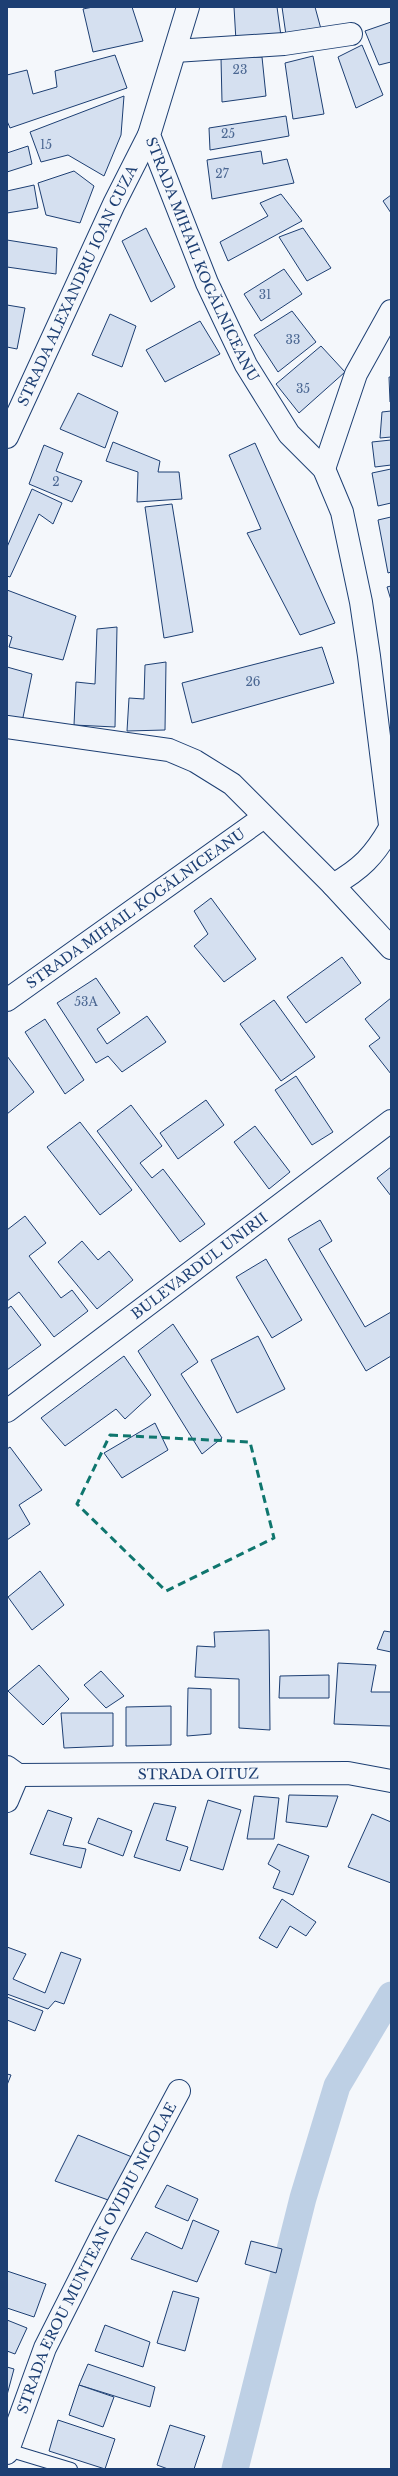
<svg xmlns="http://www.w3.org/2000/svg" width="398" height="2476" viewBox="0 0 398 2476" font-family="'Libre Baskerville',serif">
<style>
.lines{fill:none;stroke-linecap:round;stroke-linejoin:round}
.canal{stroke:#bed0e5;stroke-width:27}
.building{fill:#d5e0f0;stroke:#1d3f73}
.lane-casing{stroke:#1d3f73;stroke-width:14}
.street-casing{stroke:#1d3f73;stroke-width:24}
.primary-casing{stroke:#1d3f73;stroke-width:24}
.lane{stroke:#f4f7fb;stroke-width:12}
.street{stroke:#f4f7fb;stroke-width:22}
.primary{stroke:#f4f7fb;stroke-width:22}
.marked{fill:none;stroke:#0f766e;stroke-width:3;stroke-dasharray:8 5;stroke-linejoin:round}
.labels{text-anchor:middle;stroke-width:3;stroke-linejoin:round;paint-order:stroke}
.number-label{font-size:12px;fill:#4b6792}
.street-label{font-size:14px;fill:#1d3f73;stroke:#f4f7fb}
</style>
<rect width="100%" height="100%" fill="#f4f7fb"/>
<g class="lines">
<!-- canal -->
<path class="canal" d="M235,2469L303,2198L337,2086L391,1995"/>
</g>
<!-- building -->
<g class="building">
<path d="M93,7H132L143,41L93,52L83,9Z"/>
<path d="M234,7H277L281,36L236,41Z"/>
<path d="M282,7H315L321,29L286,35Z"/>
<path d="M391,22V62L379,65L365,31Z"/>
<path d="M362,45L383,95L356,108L338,57Z"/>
<path d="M115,55L127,88L10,128L7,121V75L27,70L33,94L57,87L55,71Z"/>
<path d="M313,56L324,114L293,119L285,63Z"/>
<path d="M262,57L266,96L222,102L221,58Z"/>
<path d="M124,96L121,135L104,176L68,155L41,162L30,132Z"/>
<path d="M286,116L289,136L210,150L209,128Z"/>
<path d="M28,146L32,164L7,172V153Z"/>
<path d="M261,151L263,164L287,159L294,183L212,199L207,160Z"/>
<path d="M74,171L94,186L80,223L46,215L38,183Z"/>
<path d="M34,185L38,208L7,213V191Z"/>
<path d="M281,194L302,221L228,261L220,242L268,216L260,203Z"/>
<path d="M391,195V213L383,201Z"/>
<path d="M146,228L175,287L151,302L122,241Z"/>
<path d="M303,228L331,268L307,281L279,237Z"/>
<path d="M7,240L57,248L56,274L7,267Z"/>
<path d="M284,269L302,294L261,321L244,294Z"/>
<path d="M7,305L25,308L17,349L7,347Z"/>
<path d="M292,311L316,342L278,372L254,335Z"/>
<path d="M110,314L136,326L122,367L92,355Z"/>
<path d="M200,321L220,354L165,382L146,350Z"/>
<path d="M321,346L345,372L299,413L276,384Z"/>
<path d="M389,377H391V402H390Z"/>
<path d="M78,393L118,412L105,448L60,429Z"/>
<path d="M391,411V437L380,438L382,412Z"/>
<path d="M391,440V465L375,467L372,442Z"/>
<path d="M113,442L160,461L158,472H179L182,499L137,502L138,472L106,461Z"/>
<path d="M255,443L335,623L300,635L247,533L261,529L229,455Z"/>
<path d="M44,445L63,453L56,471L82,481L72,502L29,484Z"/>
<path d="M391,469V503L378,506L372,473Z"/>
<path d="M32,489L62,503L53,524L39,514L10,577L7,576V547Z"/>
<path d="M172,504L193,632L164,638L145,507Z"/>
<path d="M391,517V572L388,573L378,520Z"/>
<path d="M391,586V600L387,587Z"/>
<path d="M7,590L76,616L63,660L9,647L12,637L7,635Z"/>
<path d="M117,627L115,727L74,725L76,682L95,684L97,629Z"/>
<path d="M322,647L334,683L192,723L182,683Z"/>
<path d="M166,662L165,730L127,731L129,698L144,699L145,665Z"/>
<path d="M7,667L32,674L22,722L7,718Z"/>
<path d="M211,898L256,959L224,982L194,946L208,934L194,911Z"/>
<path d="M342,957L361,983L306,1023L287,997Z"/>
<path d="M96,978L120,1013L97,1029L107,1044L147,1016L166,1042L122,1072L108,1056L96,1063L57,1003Z"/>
<path d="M391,998V1074L369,1046L380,1038L365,1019Z"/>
<path d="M274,1000L315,1057L281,1081L240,1024Z"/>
<path d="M45,1019L84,1080L65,1094L25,1032Z"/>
<path d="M7,1056L34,1092L7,1114Z"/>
<path d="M296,1076L333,1132L312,1145L275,1090Z"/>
<path d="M206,1100L224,1125L178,1159L160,1133Z"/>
<path d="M131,1105L162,1146L140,1163L152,1178L163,1169L205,1224L180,1242L97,1131Z"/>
<path d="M80,1122L132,1190L100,1215L47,1147Z"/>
<path d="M255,1126L290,1172L269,1189L234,1142Z"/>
<path d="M391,1167V1196L377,1178Z"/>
<path d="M25,1216L46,1243L29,1256L61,1298L72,1290L88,1311L54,1337L19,1292L7,1301V1230Z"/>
<path d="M320,1220L332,1241L319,1249L365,1327L391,1312V1356L366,1371L288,1239Z"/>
<path d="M82,1241L98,1260L109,1251L133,1280L97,1309L58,1262Z"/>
<path d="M266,1259L302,1320L272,1338L236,1277Z"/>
<path d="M11,1306L41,1345L7,1370V1309Z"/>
<path d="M173,1324L198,1362L181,1374L222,1438L202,1454L138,1351Z"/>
<path d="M258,1336L285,1389L237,1413L211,1360Z"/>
<path d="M124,1356L151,1395L125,1419L116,1409L65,1446L41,1418Z"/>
<path d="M155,1423L168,1450L122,1478L104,1453Z"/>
<path d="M10,1447L42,1490L19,1505L30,1524L7,1540V1449Z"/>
<path d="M40,1571L64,1605L32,1630L8,1597Z"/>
<path d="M269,1630L270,1730L239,1728V1679L195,1677L197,1646L215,1647L214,1632Z"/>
<path d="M384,1631L391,1632V1652L377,1649Z"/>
<path d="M338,1663L376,1665L371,1692H391V1726L334,1724Z"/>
<path d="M39,1665L69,1699L43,1725L8,1691Z"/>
<path d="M101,1671L124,1696L106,1708L84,1685Z"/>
<path d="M329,1675V1698H279L280,1676Z"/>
<path d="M188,1688L211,1689V1734L187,1736Z"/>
<path d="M171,1706V1745L126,1746V1707Z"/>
<path d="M61,1713H113V1746L64,1748Z"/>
<path d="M289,1795L338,1796L327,1827L286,1822Z"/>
<path d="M254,1796L279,1798L274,1839H247Z"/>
<path d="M208,1800L241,1810L223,1870L190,1860Z"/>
<path d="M154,1803L176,1807L166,1840L188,1847L180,1871L134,1857Z"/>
<path d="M48,1810L72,1818L63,1845L86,1849L81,1868L30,1854Z"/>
<path d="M372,1814L391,1822V1883L348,1867Z"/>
<path d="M98,1818L132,1831L123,1856L88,1843Z"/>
<path d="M278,1844L309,1856L293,1895L273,1888L280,1871L268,1864Z"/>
<path d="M282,1899L316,1922L306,1936L290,1926L277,1948L259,1938Z"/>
<path d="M7,1947L26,1954L13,1979L45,1993L61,1952L81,1959L64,2004L55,2001L48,2009L7,1994Z"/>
<path d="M7,1997L43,2011L35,2031L7,2020Z"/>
<path d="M7,2074L11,2075L7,2085Z"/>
<path d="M78,2135L132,2157L111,2201L55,2181Z"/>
<path d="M167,2185L198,2199L188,2221L155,2207Z"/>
<path d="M193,2220L219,2231L197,2282L131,2259L146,2232L182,2249Z"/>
<path d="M251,2241L282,2249L276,2273L245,2264Z"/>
<path d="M7,2271L46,2284L34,2317L7,2308Z"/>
<path d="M173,2291L199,2298L185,2351L157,2343Z"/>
<path d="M7,2320L27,2328L15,2354L7,2351Z"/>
<path d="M105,2325L150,2342L143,2367L95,2351Z"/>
<path d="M88,2364L155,2387L150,2407L79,2385Z"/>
<path d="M7,2367L14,2369L7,2395Z"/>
<path d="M79,2385L114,2397L103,2427L69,2415Z"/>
<path d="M58,2420L115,2439L105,2469L49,2451Z"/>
<path d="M170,2425L205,2436L194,2469H168L157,2465Z"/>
</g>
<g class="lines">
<!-- lane casing -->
<g class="lane-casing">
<path id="lane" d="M8,2450L71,2469"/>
</g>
<!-- street casing -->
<g class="street-casing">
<g id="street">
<path id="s1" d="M188,7L149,135L207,283L246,365L289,434L324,469L342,512L361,602L369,656L391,833"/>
<path d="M175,51L284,44L351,34"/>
<path id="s2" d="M7,437L114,204L149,135"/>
<path d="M324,469L356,374L391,311"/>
<path d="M7,727L169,750L195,761L232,784L333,885L391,948"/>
<path d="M333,885C361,869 374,856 390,828"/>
<path id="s3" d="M7,1000L264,817"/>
<path id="s4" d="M7,1767L18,1775L348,1773L391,1781"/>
<path d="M7,1801L18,1775"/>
<path id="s5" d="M7,2453L45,2348L104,2231L179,2091"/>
</g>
</g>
<!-- primary casing -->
<g class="primary-casing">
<g id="primary">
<path id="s6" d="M7,1411L391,1121"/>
</g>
</g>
<!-- lane -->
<use href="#lane" class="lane"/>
<!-- street -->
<use href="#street" class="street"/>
<!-- primary -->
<use href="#primary" class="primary"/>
</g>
<!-- marked area -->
<path class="marked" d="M110,1435L250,1442L274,1538L166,1591L77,1504Z"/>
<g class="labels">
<!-- number labels -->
<g class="number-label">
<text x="240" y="74">23</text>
<text x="228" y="138">25</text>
<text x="46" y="149">15</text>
<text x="222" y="178">27</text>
<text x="265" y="299">31</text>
<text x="293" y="344">33</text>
<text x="303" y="393">35</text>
<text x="56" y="486">2</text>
<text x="253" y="686">26</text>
<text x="86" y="1006">53A</text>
</g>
<!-- street labels -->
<g class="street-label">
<text dy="5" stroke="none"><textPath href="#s1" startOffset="269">STRADA MIHAIL KOGĂLNICEANU</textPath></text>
<text dy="5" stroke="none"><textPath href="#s2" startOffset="167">STRADA ALEXANDRU IOAN CUZA</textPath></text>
<text dy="5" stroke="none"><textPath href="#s3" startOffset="158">STRADA MIHAIL KOGĂLNICEANU</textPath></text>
<text dy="5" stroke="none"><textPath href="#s6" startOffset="241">BULEVARDUL UNIRII</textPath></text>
<text dy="5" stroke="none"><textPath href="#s4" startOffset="194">STRADA OITUZ</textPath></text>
<text dy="5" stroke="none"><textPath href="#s5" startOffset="215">STRADA EROU MUNTEAN OVIDIU NICOLAE</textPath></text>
</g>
</g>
<!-- border -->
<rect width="398" height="2476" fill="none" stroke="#1d3f73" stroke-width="16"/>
</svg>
